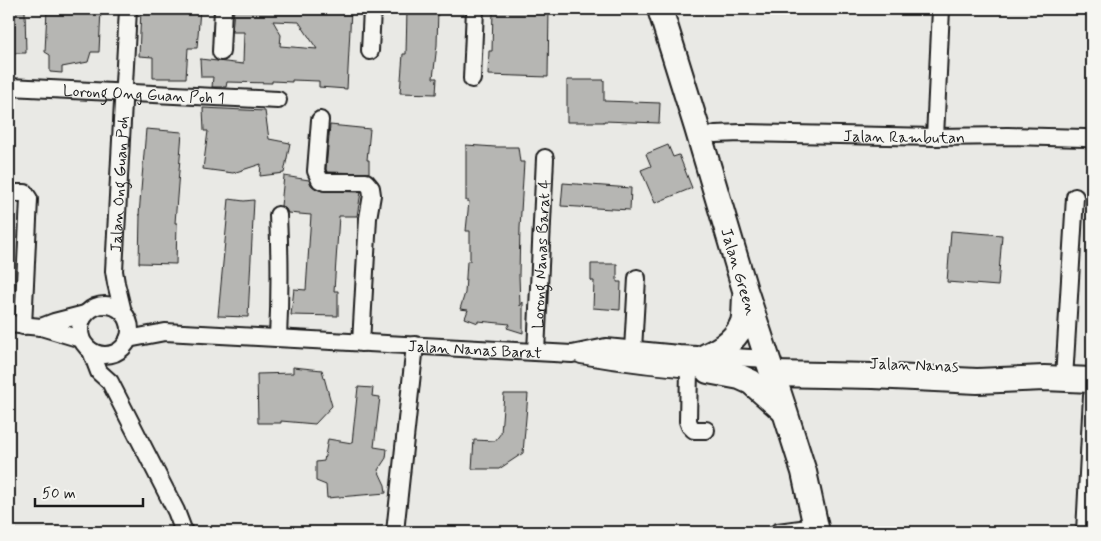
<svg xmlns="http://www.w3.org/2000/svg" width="1101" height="541" viewBox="0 0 1101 541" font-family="Mynerve,sans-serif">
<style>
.building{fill:#b6b6b3;stroke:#1c1c1c;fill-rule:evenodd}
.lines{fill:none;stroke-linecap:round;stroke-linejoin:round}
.minor-casing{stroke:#1c1c1c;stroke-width:20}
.secondary-casing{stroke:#1c1c1c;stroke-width:28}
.minor{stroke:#f6f6f2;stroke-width:16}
.secondary{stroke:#f6f6f2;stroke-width:24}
.labels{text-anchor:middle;stroke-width:4;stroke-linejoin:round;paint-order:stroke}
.street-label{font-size:16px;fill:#1c1c1c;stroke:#f6f6f2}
</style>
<rect width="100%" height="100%" fill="#e9e9e5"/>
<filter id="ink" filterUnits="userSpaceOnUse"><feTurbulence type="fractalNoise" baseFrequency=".02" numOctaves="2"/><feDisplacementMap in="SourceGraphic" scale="10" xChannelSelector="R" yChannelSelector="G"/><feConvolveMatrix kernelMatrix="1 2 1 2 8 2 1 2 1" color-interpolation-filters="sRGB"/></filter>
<g filter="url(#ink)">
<!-- building -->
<g class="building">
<path d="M47,9H101L99,52H91L88,62L62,67V73L50,72V55L45,52Z"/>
<path d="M141,9H200L197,48H188L186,78H153V57L139,56Z"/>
<path d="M234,9H351L347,89L319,87V81L292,80V82L272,81V83L227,82L226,87H212L213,77H201L200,59L243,64L244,32H232ZM273,21L299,22L317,49L280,46L281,35Z"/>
<path d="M407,9H438L437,45L433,78H437L436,94L400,93L403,54H406Z"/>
<path d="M493,9H549L548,77L488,75L489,51H492Z"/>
<path d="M9,10L25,11L26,53H9Z"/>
<path d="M567,80H604V101L660,103L659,123L604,121V122H567Z"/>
<path d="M203,108L265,111L269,139L290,143L284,173L260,176L261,164L233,173L203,169L208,131H204Z"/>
<path d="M330,125L370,129L367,160H369V173L327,172L326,169Z"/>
<path d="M146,129L182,132L175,223H177L176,264L139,263L140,215H139Z"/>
<path d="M466,145L495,147H518L520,162H524L520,228L519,275L520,306L523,302V333L507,328L510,324L478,321V323L465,318L468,310L460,309L465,293L467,261H470V231H466L469,201H466Z"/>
<path d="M668,145L673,157L679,155L692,188L655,203L641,170L651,166L646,154Z"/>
<path d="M284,176L309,180L311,185L316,189L322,191L361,192L357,216H339L334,291H338V316L291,315L294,289L306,290L311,215L288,213L286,209L281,206Z"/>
<path d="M563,183L631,188L630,210L561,206Z"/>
<path d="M229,199L244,201L254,200L248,317L218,316Z"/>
<path d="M951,231L1002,235L998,286L947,282Z"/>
<path d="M591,264H617V282H621L620,310L593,308L594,281H591Z"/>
<path d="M293,367L322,370L332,406L315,424L281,421V423H258L257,374L293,373Z"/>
<path d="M358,387L373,388L372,396L380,397L374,447L387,449L386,458L378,470L385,485L386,493L327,498L326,485L316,481V462L324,461L328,439L352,443Z"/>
<path d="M504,394H528L523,453L499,469H472L474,440L495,441L501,433Z"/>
</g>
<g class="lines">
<!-- minor casing -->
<g class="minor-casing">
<g id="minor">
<path d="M370,51L372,9"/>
<path d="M221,52L223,9"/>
<path d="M472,79L475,9"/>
<path id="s1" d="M9,87L278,100"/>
<path d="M320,120L316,171L320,180L325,182H366L371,188L372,195L368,218L361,343"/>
<path id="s2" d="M715,134L741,133L935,137L1008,136L1085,138L1092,139"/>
<path d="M935,137L941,9"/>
<path d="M9,193H25L29,199L23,326"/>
<path d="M278,215C280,256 280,297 278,338"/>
<circle cx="105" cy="330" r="25"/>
<path id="s3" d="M123,312L116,283L114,271L128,9"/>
<path d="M9,324L41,327L81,339"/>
<path d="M41,327L54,322L85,314"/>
<path id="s4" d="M128,339L165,332L572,354L606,347L679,354L768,359"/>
<path d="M633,350L637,278"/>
<path d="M91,351L99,372L110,382L176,511L184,532"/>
<path id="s5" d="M536,352L545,158"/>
<path d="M581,355C626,363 672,368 718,371"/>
<path d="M689,369L688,421L690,426L694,430H706"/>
<path d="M1064,379L1075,197"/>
<path d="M395,532L415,345"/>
<path d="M778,532L816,527"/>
<path d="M1085,532L1092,396"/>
</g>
</g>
<!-- secondary casing -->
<g class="secondary-casing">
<g id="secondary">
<path id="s6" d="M660,9L697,128L745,290L785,412L804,472L817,532"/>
<path d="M706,356C722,349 737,339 743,322C745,315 744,306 745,298"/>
<path d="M708,371L740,377L751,382L784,411"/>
<path d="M773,374L873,376L977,381L1044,378L1092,380"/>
</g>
</g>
<!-- minor -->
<use href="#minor" class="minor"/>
<!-- secondary -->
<use href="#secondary" class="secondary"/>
</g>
</g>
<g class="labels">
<!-- street labels -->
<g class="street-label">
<text dy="6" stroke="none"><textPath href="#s1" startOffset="135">Lorong Ong Guan Poh 1</textPath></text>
<text dy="6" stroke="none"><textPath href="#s2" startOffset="189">Jalan Rambutan</textPath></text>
<text dy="6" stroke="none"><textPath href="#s3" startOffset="129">Jalan Ong Guan Poh</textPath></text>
<text dy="6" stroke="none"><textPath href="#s5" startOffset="98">Lorong Nanas Barat 4</textPath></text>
<text dy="6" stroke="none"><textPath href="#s6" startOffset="274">Jalan Green</textPath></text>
<text dy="6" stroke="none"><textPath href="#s4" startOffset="348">Jalan Nanas Barat</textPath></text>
<text transform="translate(914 364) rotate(2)" y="6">Jalan Nanas</text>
</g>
</g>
<!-- margin -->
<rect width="1101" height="541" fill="none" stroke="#f6f6f2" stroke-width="30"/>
<rect x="15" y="15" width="1071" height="511" fill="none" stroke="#1c1c1c" stroke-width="2" filter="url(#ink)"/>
<!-- scale -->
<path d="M35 498v8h108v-8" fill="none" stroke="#1c1c1c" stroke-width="2.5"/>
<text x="42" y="498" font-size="15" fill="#1c1c1c" stroke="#f6f6f2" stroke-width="4" paint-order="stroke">50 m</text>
</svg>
